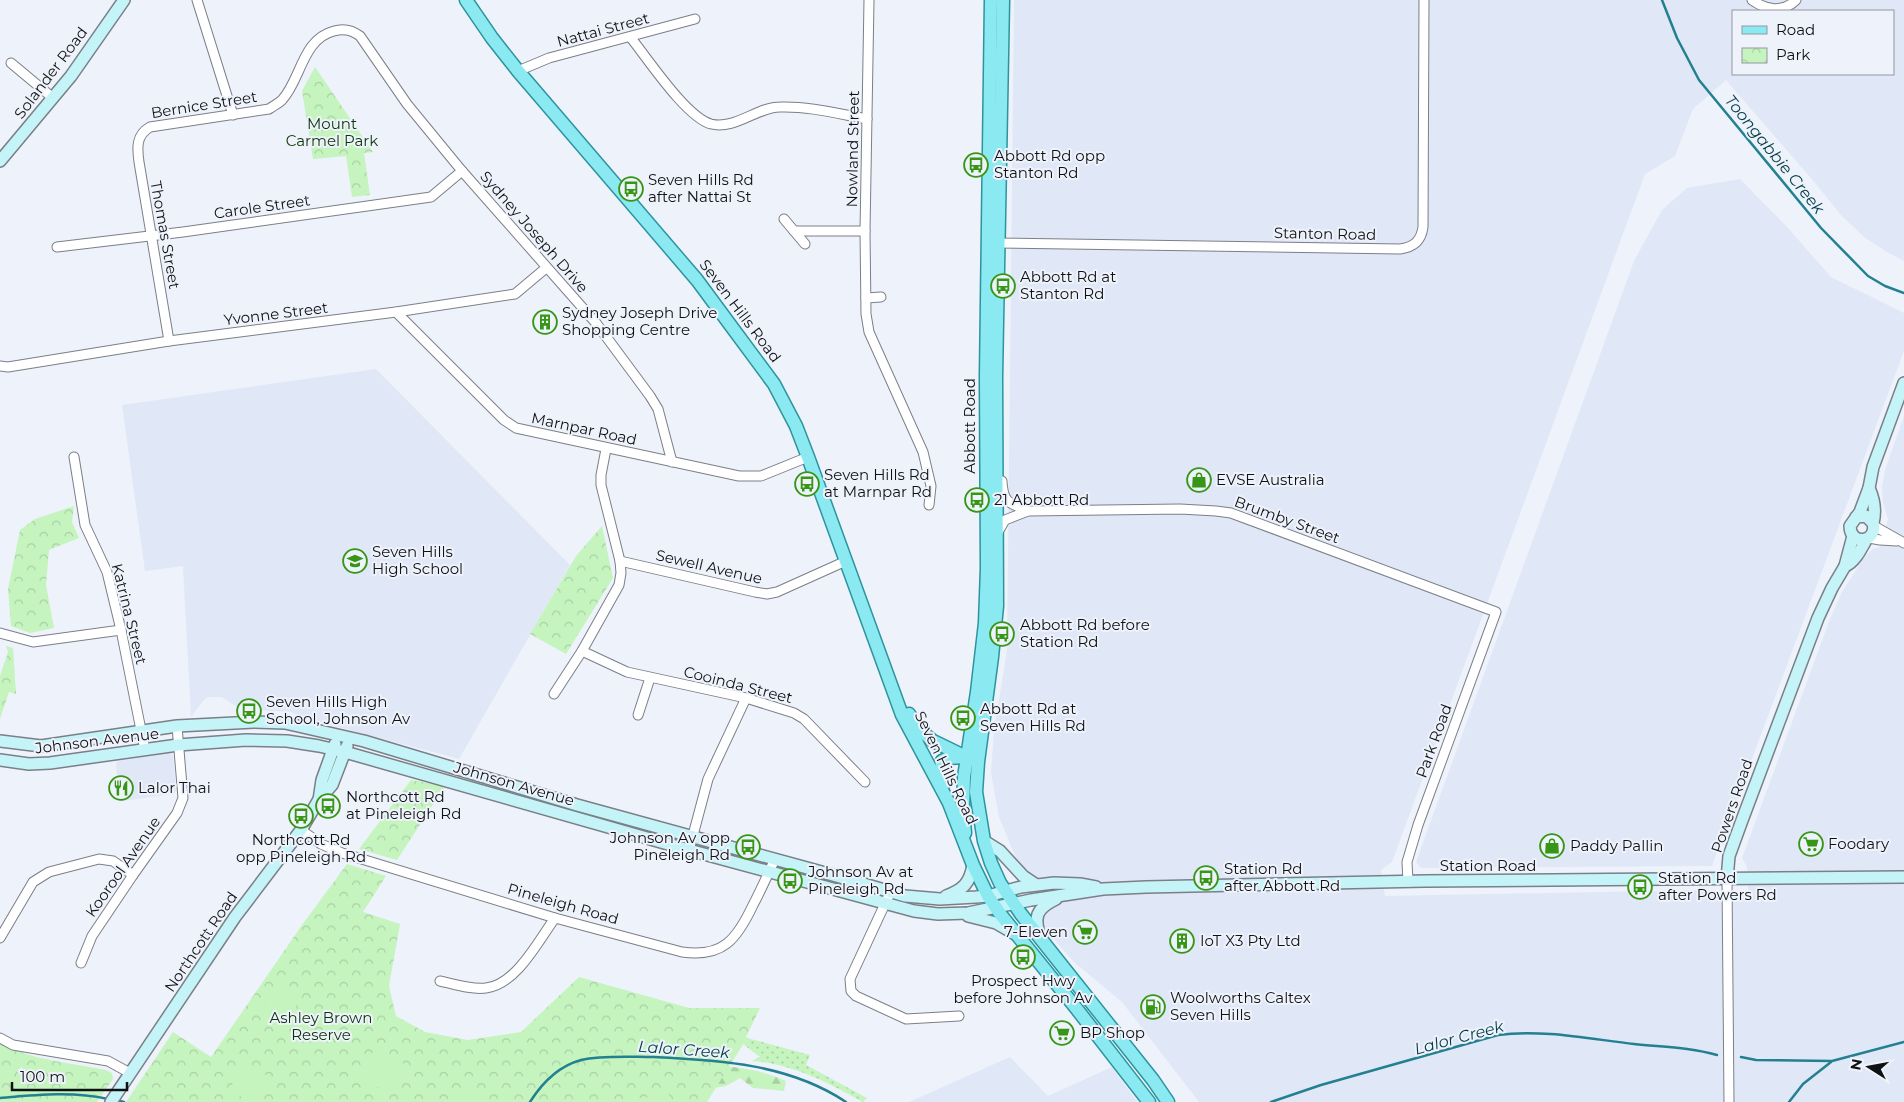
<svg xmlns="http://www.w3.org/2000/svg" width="1904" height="1102" viewBox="0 0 1904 1102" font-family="Montserrat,sans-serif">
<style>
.built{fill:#e0e7f6;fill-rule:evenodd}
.grass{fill:url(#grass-dots)}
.forest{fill:url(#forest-firs)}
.park{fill:url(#park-crowns)}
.garden{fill:#c5f4bf}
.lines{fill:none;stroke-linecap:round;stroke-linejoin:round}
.stream{stroke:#238090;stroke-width:2.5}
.street-casing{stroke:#7b7f87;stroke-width:11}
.secondary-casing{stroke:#7b7f87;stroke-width:14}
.primary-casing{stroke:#2d949d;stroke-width:15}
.street{stroke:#fff;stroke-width:9}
.secondary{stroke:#c4f4f8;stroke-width:11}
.primary{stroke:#8ae9f1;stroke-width:12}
.labels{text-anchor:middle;stroke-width:4;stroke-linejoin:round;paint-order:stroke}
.street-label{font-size:15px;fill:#101114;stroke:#eef2fb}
.park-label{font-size:15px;fill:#0b3509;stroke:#eef2fb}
.poi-label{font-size:15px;fill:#101114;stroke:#eef2fb;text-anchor:start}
.water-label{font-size:16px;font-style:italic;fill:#013c46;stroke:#eef2fb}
</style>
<defs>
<pattern id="grass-dots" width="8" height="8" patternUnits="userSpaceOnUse" patternTransform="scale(1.25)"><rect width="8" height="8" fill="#c5f4bf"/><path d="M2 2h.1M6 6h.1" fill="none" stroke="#a8d0a3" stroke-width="1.8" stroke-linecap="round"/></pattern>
<pattern id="forest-firs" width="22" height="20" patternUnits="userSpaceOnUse" patternTransform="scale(1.25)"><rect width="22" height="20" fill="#c5f4bf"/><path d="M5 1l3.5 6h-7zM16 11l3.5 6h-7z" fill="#a8d0a3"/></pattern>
<pattern id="park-crowns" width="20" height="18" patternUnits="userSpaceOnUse" patternTransform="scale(1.25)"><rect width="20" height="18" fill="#c5f4bf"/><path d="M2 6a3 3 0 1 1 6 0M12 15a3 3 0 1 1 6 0" fill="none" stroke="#a8d0a3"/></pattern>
</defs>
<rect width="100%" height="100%" fill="#eef2fb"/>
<!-- built -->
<g class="built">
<path d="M1014,0H1904V261L1887,252L1864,237L1840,214L1816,184L1726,80L1693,109L1675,156L1645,174L1392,862L1381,870L1385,896L1703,890L1714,891L1715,900L1740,901V893L1748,890L1747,867L1742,858L1830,619L1842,592L1865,556L1873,549L1880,547L1888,519L1883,503L1882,488L1885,470L1904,416V1102H1199L1122,1002L1074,962L1046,930L999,817L991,773L994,730L1007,651ZM1733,11H1893V74H1733Z"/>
<path d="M1740,179L1787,227L1831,277L1904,313V351L1712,866L1421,868L1416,862L1634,261L1662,210L1687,188Z"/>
<path d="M376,369L570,565L459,759L304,718L291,712L240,709L222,697H208L203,701L191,717L183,566L145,571L122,405Z"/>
<path d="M168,753L173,755L176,791L173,794L122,801L119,799L116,764L118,761Z"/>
<path d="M1010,1057L1048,1096L1112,1067L1137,1102H909Z"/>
</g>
<!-- grass -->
<path class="grass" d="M747,1038L810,1055L806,1065L867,1098L863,1102C828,1083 794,1064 752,1061L760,1057L743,1044Z"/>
<!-- forest -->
<path class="forest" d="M643,1064C689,1066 744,1061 786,1081L784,1091L753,1088L740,1078L726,1086L708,1089L538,1102Z"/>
<!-- park -->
<g class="park">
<path d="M315,67L373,152L364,153L370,195L352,197L346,156L313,159L302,91Z"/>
<path d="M74,506L72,522L79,538L49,550L46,585L54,628L30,633L11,626L8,589L20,530L35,519Z"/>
<path d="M602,526L613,578L566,654L530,634L576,556Z"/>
<path d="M6,646L13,648L16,694L9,692L0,719V676L8,652Z"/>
<path d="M411,780L445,786L397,860L359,849Z"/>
<path d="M347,864L386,876L363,912L400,924L389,986L396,1016L425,1032L468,1040L521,1032L579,977L689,1008H760L746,1037L747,1038L707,1102H126L173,1032L211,1057L302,925Z"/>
<path d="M0,1043C32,1060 70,1063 106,1070L112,1073L113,1079L97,1102H0Z"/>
</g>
<!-- garden -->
<g class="garden">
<path d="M280,990L299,1000L287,1023L263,1010L273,991Z"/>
<path d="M375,1047L402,1061L405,1067L392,1094L360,1079Z"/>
<path d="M246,1065L270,1077L258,1102H252L229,1091L240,1068Z"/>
<path d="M464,1088L486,1100L487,1102H457Z"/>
<path d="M669,1094L670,1102H614Z"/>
</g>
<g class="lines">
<!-- stream -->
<g class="stream">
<path d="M1662,0L1677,38L1699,80L1821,228L1868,276L1885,286L1904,293"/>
<path d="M1741,1057L1756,1060L1832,1061L1904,1042"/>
<path d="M0,1098C35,1095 73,1091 108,1099"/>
<path d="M116,1100L124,1102"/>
<path d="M530,1102C542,1083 559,1066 581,1060C603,1055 631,1057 653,1057C720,1060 789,1064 846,1102"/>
<path d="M1271,1102L1321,1085L1498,1035C1542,1029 1590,1039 1634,1044C1662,1047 1690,1047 1717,1055"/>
<path d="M1789,1102L1803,1084L1831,1062"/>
</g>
<!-- street casing -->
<g class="street-casing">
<g id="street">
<path d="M197,0L233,115"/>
<path d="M869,0L865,231L866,314L869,332L923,452L931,486L929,505"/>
<path d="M1752,0C1766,10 1783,13 1796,0"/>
<path d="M631,38C648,59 686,117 711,124C735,130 757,107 780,107C809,106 839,114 867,119"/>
<path d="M11,63L53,98"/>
<path d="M518,71L549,58L695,19"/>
<path d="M784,219L805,244"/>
<path d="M794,231H865"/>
<path d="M993,243L1400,249C1414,247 1421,241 1423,227L1424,0"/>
<path d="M57,247L183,232L431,197L462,171"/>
<path d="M866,298L881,297"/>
<path d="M396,312L504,420L516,428L739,476H761L808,457"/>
<path d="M169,341L139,162C137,148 136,135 150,127L269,109C273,106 278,104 282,100C301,80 302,39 334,31C344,28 352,30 360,36L407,104L462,171L596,323L650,396L658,409L672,462"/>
<path d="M0,366L8,367L169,341L396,312L515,294L546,268"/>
<path d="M74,457L85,525L107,572L121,630L145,750"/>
<path d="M1002,481C1003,503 1009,503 1028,511"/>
<path d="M1874,526L1904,543"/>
<path d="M998,532L1005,520L1028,511L1180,509L1216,511L1231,513L1496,612L1418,825L1407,862L1408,882"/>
<path d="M1869,538L1880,540L1897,541"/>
<path d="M620,561L755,592L767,594L777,592L846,561"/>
<path d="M0,633L33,642L121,630"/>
<path d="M582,651L627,672L746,698L794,713L804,719L865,782"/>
<path d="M554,694L582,651L619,585L621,573L620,561L601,485V475L606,449"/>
<path d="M638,715L650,678"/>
<path d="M301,830L321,844L342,853L555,918L682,952C723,958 737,939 753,905C761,890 768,874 775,859"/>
<path d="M689,850L708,779L746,698"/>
<path d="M1727,879L1729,1102"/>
<path d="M890,893L850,979L851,991L856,996L906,1019L959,1016"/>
<path d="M0,938L33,882L49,872L99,859L113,861L133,875"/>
<path d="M81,963L92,936L133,875L177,813L183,798L177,726"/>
<path d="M440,981C454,984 471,990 486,988C516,985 539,940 555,918"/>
<path d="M0,1038L13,1045L108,1061L130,1073"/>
</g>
</g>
<!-- secondary casing -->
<g class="secondary-casing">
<g id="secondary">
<path d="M0,161L71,76L124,0"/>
<path d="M1869,488C1874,499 1876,511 1873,523"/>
<path d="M1856,517L1866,516L1873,523C1878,543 1850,546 1850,526L1860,512L1869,488L1873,467L1904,383"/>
<path d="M1845,566C1855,562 1861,549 1866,540"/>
<path d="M0,741L41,746L177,726L254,722L285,723L364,741L577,805L840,877L905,896L940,899L976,897L988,896L1021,887L1054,883L1080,884L1096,887"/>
<path d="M0,760L29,764L50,763L178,745L246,740L287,741L319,746L345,752L689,850L914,911L938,914L968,913L1031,900L1103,889L1146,887L1425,881L1904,877"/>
<path d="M319,800L322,780L335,744"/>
<path d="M984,841L1000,851L1023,876L1035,884"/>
<path d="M1727,879L1729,856L1741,823L1818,618L1832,588L1845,566L1853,536"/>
<path d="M946,896C963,890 970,883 973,865"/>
<path d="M968,916L996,923L1015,934"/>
<path d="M1040,938C1034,917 1035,909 1056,899"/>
<path d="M111,1102L235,917L301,830L318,801L332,785L347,746"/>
</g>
</g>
<!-- primary casing -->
<g class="primary-casing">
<g id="primary">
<path d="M466,0L492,38L518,71L697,280L774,384L796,426L808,457L902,715L949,803L973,865L988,896L1001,915L1076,1008L1149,1102"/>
<path d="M1003,0L996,377L997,606L992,657L978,762L976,792L984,841L991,863L1000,883L1021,914L1153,1080L1168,1102"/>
<path d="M909,714L921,731L933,741L972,760"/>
<path d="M944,784L941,769L942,761L948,758L965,757"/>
<path d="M965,833L963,809L964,777L977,692L985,623L987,568L986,377L991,0"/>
</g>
</g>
<!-- street -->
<use href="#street" class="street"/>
<!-- secondary -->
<use href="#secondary" class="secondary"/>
<!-- primary -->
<use href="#primary" class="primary"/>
</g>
<!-- icons -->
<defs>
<g id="bus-ring" transform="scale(1.25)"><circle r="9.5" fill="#eef2fb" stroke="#379616" stroke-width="1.5"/><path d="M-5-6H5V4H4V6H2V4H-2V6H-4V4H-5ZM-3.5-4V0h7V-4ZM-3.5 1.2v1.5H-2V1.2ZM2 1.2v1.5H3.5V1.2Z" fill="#379616"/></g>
<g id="building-ring" transform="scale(1.25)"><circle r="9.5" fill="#eef2fb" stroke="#379616" stroke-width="1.5"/><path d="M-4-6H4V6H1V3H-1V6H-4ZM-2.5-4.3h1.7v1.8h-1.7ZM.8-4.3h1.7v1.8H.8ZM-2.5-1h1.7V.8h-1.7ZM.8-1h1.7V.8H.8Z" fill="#379616"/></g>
<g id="shop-ring" transform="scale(1.25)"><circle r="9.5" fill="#eef2fb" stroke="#379616" stroke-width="1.5"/><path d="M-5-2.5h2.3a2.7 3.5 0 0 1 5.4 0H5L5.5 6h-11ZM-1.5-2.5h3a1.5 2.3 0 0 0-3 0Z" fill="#379616"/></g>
<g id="school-ring" transform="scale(1.25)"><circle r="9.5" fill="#eef2fb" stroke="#379616" stroke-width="1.5"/><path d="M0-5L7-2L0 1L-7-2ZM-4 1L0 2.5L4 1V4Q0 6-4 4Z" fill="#379616"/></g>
<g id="restaurant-ring" transform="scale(1.25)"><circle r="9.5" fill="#eef2fb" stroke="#379616" stroke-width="1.5"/><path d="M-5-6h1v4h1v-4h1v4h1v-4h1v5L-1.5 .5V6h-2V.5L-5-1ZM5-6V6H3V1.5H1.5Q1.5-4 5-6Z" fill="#379616"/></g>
<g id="supermarket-ring" transform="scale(1.25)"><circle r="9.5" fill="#eef2fb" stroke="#379616" stroke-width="1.5"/><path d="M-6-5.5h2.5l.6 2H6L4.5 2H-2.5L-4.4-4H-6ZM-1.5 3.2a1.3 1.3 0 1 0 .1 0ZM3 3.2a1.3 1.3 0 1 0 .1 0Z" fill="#379616"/></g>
<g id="fuel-ring" transform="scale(1.25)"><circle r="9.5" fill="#eef2fb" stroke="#379616" stroke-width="1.5"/><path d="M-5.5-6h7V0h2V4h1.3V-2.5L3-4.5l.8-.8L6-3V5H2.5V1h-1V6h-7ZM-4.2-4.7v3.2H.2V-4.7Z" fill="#379616"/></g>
</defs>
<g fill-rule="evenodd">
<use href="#bus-ring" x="976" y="165"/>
<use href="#bus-ring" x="631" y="189"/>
<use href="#bus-ring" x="1003" y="286"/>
<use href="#building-ring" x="545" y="322"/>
<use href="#shop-ring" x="1199" y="480"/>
<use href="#bus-ring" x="807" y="484"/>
<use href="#bus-ring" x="977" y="500"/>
<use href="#school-ring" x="355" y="561"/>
<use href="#bus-ring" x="1002" y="634"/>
<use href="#bus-ring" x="249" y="711"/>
<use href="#bus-ring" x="963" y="718"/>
<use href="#restaurant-ring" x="121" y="788"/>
<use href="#bus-ring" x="328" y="806"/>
<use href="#bus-ring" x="301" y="816"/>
<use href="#supermarket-ring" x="1811" y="844"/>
<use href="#shop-ring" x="1552" y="846"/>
<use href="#bus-ring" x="748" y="847"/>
<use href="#bus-ring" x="1206" y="878"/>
<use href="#bus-ring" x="790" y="881"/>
<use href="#bus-ring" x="1640" y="887"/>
<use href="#supermarket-ring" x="1085" y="932"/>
<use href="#building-ring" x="1182" y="941"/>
<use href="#bus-ring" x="1023" y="957"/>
<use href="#fuel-ring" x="1153" y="1007"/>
<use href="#supermarket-ring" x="1062" y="1033"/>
</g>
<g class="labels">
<!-- street labels -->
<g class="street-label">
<text transform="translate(603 30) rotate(-15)" y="5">Nattai Street</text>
<text transform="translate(51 73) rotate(-53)" y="5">Solander Road</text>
<text transform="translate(204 105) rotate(-9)" y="5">Bernice Street</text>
<text transform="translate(853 149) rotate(-89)" y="5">Nowland Street</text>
<text transform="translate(262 207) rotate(-8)" y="5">Carole Street</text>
<text transform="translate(534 232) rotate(49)" y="5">Sydney Joseph Drive</text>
<text transform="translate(1325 234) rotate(1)" y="5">Stanton Road</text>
<text transform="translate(165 235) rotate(80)" y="5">Thomas Street</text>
<text transform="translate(740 311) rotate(53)" y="5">Seven Hills Road</text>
<text transform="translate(276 314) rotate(-7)" y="5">Yvonne Street</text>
<text transform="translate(970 426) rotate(-90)" y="5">Abbott Road</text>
<text transform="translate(584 429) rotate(12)" y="5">Marnpar Road</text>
<text transform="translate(1287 520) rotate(20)" y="5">Brumby Street</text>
<text transform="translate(709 567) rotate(13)" y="5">Sewell Avenue</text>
<text transform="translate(129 614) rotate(76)" y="5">Katrina Street</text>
<text transform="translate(738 685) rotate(14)" y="5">Cooinda Street</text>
<text transform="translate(97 741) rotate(-7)" y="5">Johnson Avenue</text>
<text transform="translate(1434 741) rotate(-70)" y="5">Park Road</text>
<text transform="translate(946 768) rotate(64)" y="5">Seven Hills Road</text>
<text transform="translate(514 784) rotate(16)" y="5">Johnson Avenue</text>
<text transform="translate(1732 806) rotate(-71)" y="5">Powers Road</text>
<text x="1488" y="871">Station Road</text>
<text transform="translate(123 867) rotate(-55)" y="5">Koorool Avenue</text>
<text transform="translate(563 904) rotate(16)" y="5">Pineleigh Road</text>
<text transform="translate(201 942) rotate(-56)" y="5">Northcott Road</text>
</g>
<!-- park labels -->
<g class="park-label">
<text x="332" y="129">Mount<tspan x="332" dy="17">Carmel Park</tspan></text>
<text x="321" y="1023">Ashley Brown<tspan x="321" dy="17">Reserve</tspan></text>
</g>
<!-- poi labels -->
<g class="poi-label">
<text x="994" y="161">Abbott Rd opp<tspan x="994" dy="17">Stanton Rd</tspan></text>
<text x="648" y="185">Seven Hills Rd<tspan x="648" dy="17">after Nattai St</tspan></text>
<text x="1020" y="282">Abbott Rd at<tspan x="1020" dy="17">Stanton Rd</tspan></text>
<text x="562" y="318">Sydney Joseph Drive<tspan x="562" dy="17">Shopping Centre</tspan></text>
<text x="824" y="480">Seven Hills Rd<tspan x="824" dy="17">at Marnpar Rd</tspan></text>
<text x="1216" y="485">EVSE Australia</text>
<text x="994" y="505">21 Abbott Rd</text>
<text x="372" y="557">Seven Hills<tspan x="372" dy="17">High School</tspan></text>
<text x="1020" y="630">Abbott Rd before<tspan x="1020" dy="17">Station Rd</tspan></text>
<text x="266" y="707">Seven Hills High<tspan x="266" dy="17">School, Johnson Av</tspan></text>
<text x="980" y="714">Abbott Rd at<tspan x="980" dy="17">Seven Hills Rd</tspan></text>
<text x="138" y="793">Lalor Thai</text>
<text x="346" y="802">Northcott Rd<tspan x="346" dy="17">at Pineleigh Rd</tspan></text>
<text x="730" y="843" text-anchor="end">Johnson Av opp<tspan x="730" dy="17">Pineleigh Rd</tspan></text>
<text x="301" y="845" text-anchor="middle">Northcott Rd<tspan x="301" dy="17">opp Pineleigh Rd</tspan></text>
<text x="1828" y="849">Foodary</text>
<text x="1570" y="851">Paddy Pallin</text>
<text x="1224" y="874">Station Rd<tspan x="1224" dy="17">after Abbott Rd</tspan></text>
<text x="808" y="877">Johnson Av at<tspan x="808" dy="17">Pineleigh Rd</tspan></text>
<text x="1658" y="883">Station Rd<tspan x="1658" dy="17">after Powers Rd</tspan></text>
<text x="1068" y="937" text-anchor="end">7-Eleven</text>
<text x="1200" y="946">IoT X3 Pty Ltd</text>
<text x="1023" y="986" text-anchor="middle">Prospect Hwy<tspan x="1023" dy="17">before Johnson Av</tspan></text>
<text x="1170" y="1003">Woolworths Caltex<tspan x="1170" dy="17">Seven Hills</tspan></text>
<text x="1080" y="1038">BP Shop</text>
</g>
<!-- water labels -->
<g class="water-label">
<text transform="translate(1775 154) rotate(51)" y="6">Toongabbie Creek</text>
<text transform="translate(1459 1037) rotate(-15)" y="6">Lalor Creek</text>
<text transform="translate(684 1049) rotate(4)" y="6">Lalor Creek</text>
</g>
</g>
<!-- legend -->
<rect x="1732" y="10" width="162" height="65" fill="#eef2fb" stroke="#95989f"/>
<rect x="1742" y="26" width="25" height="8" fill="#8ae9f1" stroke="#95989f"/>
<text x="1776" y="35" font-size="15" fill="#101114">Road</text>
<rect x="1742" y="48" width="25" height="15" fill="url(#park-crowns)" stroke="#95989f"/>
<text x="1776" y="60" font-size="15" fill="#101114">Park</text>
<!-- north arrow -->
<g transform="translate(1869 1067) rotate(281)" stroke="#eef2fb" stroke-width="4" paint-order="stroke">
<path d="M0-4L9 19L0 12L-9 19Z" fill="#101114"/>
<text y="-8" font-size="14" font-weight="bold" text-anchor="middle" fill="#101114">N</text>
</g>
<!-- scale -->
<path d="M12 1082v8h115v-8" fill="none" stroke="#101114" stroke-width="2.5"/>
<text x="20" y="1082" font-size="15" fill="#101114" stroke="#eef2fb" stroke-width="4" paint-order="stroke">100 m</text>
</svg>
